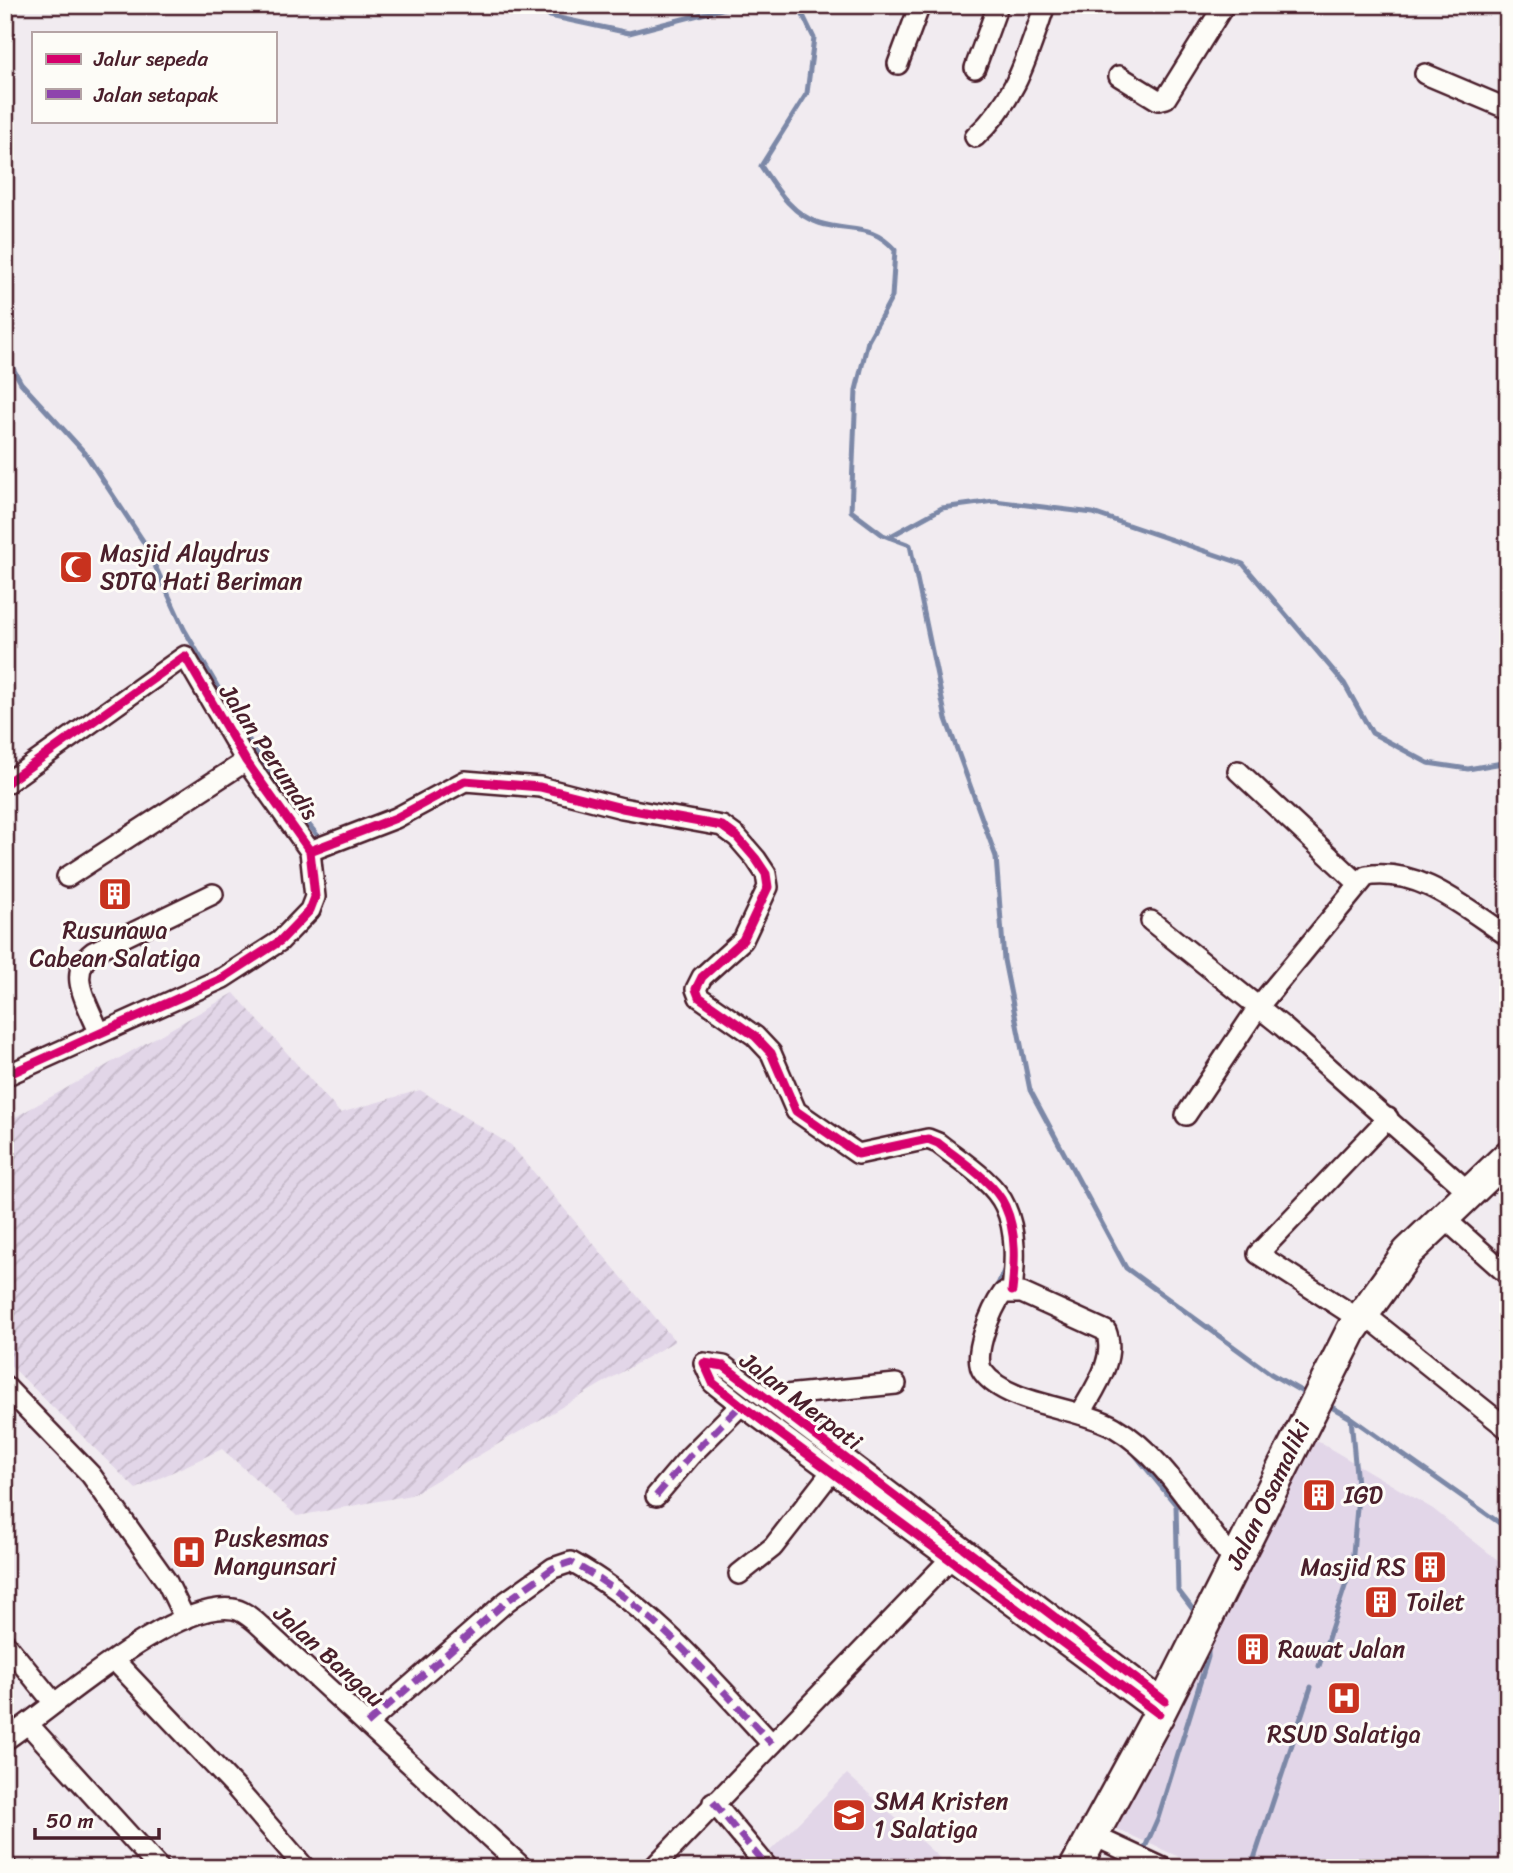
<svg xmlns="http://www.w3.org/2000/svg" width="1513" height="1873" viewBox="0 0 1513 1873" font-family="Sriracha,sans-serif">
<style>
.built{fill:#e2d6e8}
.industrial{fill:url(#industrial-furrows)}
.lines{fill:none;stroke-linecap:round;stroke-linejoin:round}
.stream{stroke:#7b88a7;stroke-width:5}
.street-casing{stroke:#4a1f2b;stroke-width:24}
.primary-casing{stroke:#4a1f2b;stroke-width:35}
.street{stroke:#fdfcf7;stroke-width:19}
.primary{stroke:#fdfcf7;stroke-width:30}
.quiet{stroke:#8e44ad;stroke-width:7;stroke-dasharray:14 7;stroke-linecap:butt}
.cycleway-casing{stroke:#fdfcf7;stroke-width:13}
.cycleway{stroke:#d6006c;stroke-width:9}
.labels{text-anchor:middle;stroke-width:6;stroke-linejoin:round;paint-order:stroke}
.poi-label{font-size:24px;fill:#4a1f2b;stroke:#fdfcf7;text-anchor:start}
.street-label{font-size:24px;fill:#4a1f2b;stroke:#fdfcf7}
</style>
<defs>
<pattern id="industrial-furrows" width="10" height="10" patternUnits="userSpaceOnUse" patternTransform="scale(1.75)"><rect width="10" height="10" fill="#e2d6e8"/><path d="M-1 1l2-2M0 10L10 0M9 11l2-2" fill="none" stroke="#c3b7c7"/></pattern>
</defs>
<rect width="100%" height="100%" fill="#f1ebf0"/>
<filter id="ink" filterUnits="userSpaceOnUse"><feTurbulence type="fractalNoise" baseFrequency=".0143" numOctaves="2"/><feDisplacementMap in="SourceGraphic" scale="14" xChannelSelector="R" yChannelSelector="G"/><feConvolveMatrix kernelMatrix="1 2 1 2 8 2 1 2 1" color-interpolation-filters="sRGB"/></filter>
<g filter="url(#ink)">
<!-- built -->
<g class="built">
<path d="M1312,1438L1433,1509L1508,1568V1868H1203L1115,1828Z"/>
<path d="M847,1774L942,1860L950,1868H776L766,1855Z"/>
</g>
<!-- industrial -->
<path class="industrial" d="M234,993L340,1113L420,1090L511,1145L675,1341L411,1495L297,1516L222,1449L136,1489L5,1360V1123Z"/>
<g class="lines">
<!-- stream -->
<g class="stream">
<path d="M538,5L550,16L629,33L737,5"/>
<path d="M798,5L814,38L807,93L761,166C776,188 792,215 819,223C851,233 871,223 895,250L892,297L868,341L856,390L851,511L883,535L910,545L946,719L996,857L1004,960L1030,1090L1126,1268L1271,1374L1308,1395"/>
<path d="M5,354L21,383L85,453L145,544L184,629L227,703L274,782L323,842"/>
<path d="M889,537L942,508L994,501L1093,513L1243,564L1344,683L1372,733L1428,763L1468,769L1508,762"/>
<path d="M996,1289L1006,1266"/>
<path d="M1326,1404L1351,1418L1508,1529"/>
<path d="M1133,1452L1176,1505L1178,1590L1198,1616"/>
<path d="M1319,1666L1352,1565L1358,1496L1351,1418"/>
<path d="M1136,1868L1158,1818L1208,1657V1645"/>
<path d="M1251,1868L1311,1687"/>
</g>
<!-- street casing -->
<g class="street-casing">
<g id="street">
<path d="M898,64L920,5"/>
<path d="M975,68L998,5"/>
<path d="M1425,74L1508,109"/>
<path d="M1119,76L1158,100L1166,98L1224,5"/>
<path d="M975,137C1016,100 1027,57 1045,5"/>
<path d="M1238,771L1357,882"/>
<path d="M5,784L185,656L246,761L310,851L315,897L310,910L280,941L223,978L5,1076"/>
<path d="M310,851L396,818L465,781L540,787L622,808L722,826L737,837L756,859L766,874L768,887L743,940L702,977L696,989L699,997L755,1036L771,1053L796,1111L858,1154L928,1139L938,1143C959,1160 994,1181 1005,1206C1017,1232 1015,1264 1012,1291"/>
<path d="M67,877L246,761"/>
<path d="M1151,921L1282,1026L1469,1192"/>
<path d="M99,1032C88,1004 65,973 93,952L213,894"/>
<path d="M1186,1115L1259,1006L1366,876C1420,867 1465,908 1508,936"/>
<path d="M1443,1217L1508,1275"/>
<path d="M1363,1313L1508,1429"/>
<path d="M1359,1319L1258,1254L1388,1118"/>
<path d="M5,1386L91,1475L167,1582L185,1619"/>
<path d="M765,1397L896,1384"/>
<path d="M1081,1413C1094,1389 1117,1359 1106,1331L1022,1293H1003C992,1308 971,1356 983,1372C1007,1405 1079,1407 1114,1427C1166,1457 1197,1518 1235,1562"/>
<path d="M656,1496L690,1456L741,1405"/>
<path d="M739,1574L773,1547L832,1471"/>
<path d="M5,1643L54,1703"/>
<path d="M115,1661L236,1788L305,1868"/>
<path d="M1159,1714L741,1405L713,1383L704,1363L724,1366L1165,1701"/>
<path d="M28,1724L159,1868"/>
<path d="M367,1724L507,1601L553,1568L571,1562C650,1605 711,1678 772,1744"/>
<path d="M5,1740C56,1706 173,1600 233,1609C242,1610 250,1617 256,1622L523,1868"/>
<path d="M713,1802L768,1868"/>
<path d="M1092,1835L1163,1868"/>
<path d="M5,1865L7,1868"/>
<path d="M653,1868L958,1551"/>
</g>
</g>
<!-- primary casing -->
<g class="primary-casing">
<path id="primary" d="M1075,1868L1159,1714L1352,1330L1408,1252L1508,1156"/>
</g>
<!-- street -->
<use href="#street" class="street"/>
<!-- primary -->
<use href="#primary" class="primary"/>
<!-- quiet -->
<g class="quiet">
<path d="M656,1496L690,1456L741,1405"/>
<path d="M367,1724L507,1601L553,1568L571,1562C650,1605 711,1678 772,1744"/>
<path d="M713,1802L768,1868"/>
</g>
<!-- cycleway casing -->
<g class="cycleway-casing">
<g id="cycleway">
<path d="M5,784L185,656L246,761L310,851L315,897L310,910L280,941L223,978L5,1076"/>
<path d="M310,851L396,818L465,781L540,787L622,808L722,826L737,837L756,859L766,874L768,887L743,940L702,977L696,989L699,997L755,1036L771,1053L796,1111L858,1154L928,1139L938,1143C959,1160 994,1181 1005,1206C1017,1232 1015,1264 1012,1291"/>
<path d="M1159,1714L741,1405L713,1383L704,1363L724,1366L1165,1701"/>
</g>
</g>
<!-- cycleway -->
<use href="#cycleway" class="cycleway"/>
</g>
</g>
<!-- icons -->
<defs>
<g id="mosque-square" transform="scale(1.75)"><rect x="-9" y="-9" width="18" height="18" rx="4" fill="#c8321e" stroke="#fdfcf7"/><path d="M3.5-4.9A6 6 0 1 0 3.5 4.9A5 5 0 1 1 3.5-4.9Z" fill="#fff"/></g>
<g id="building-square" transform="scale(1.75)"><rect x="-9" y="-9" width="18" height="18" rx="4" fill="#c8321e" stroke="#fdfcf7"/><path d="M-4-6H4V6H1V3H-1V6H-4ZM-2.5-4.3h1.7v1.8h-1.7ZM.8-4.3h1.7v1.8H.8ZM-2.5-1h1.7V.8h-1.7ZM.8-1h1.7V.8H.8Z" fill="#fff"/></g>
<g id="hospital-square" transform="scale(1.75)"><rect x="-9" y="-9" width="18" height="18" rx="4" fill="#c8321e" stroke="#fdfcf7"/><path d="M-5-5h3v3.5h4V-5h3V5h-3V1.5h-4V5h-3Z" fill="#fff"/></g>
<g id="school-square" transform="scale(1.75)"><rect x="-9" y="-9" width="18" height="18" rx="4" fill="#c8321e" stroke="#fdfcf7"/><path d="M0-5L7-2L0 1L-7-2ZM-4 1L0 2.5L4 1V4Q0 6-4 4Z" fill="#fff"/></g>
</defs>
<g fill-rule="evenodd">
<use href="#mosque-square" x="76" y="567"/>
<use href="#building-square" x="115" y="894"/>
<use href="#building-square" x="1319" y="1495"/>
<use href="#hospital-square" x="189" y="1552"/>
<use href="#building-square" x="1430" y="1567"/>
<use href="#building-square" x="1381" y="1602"/>
<use href="#building-square" x="1253" y="1649"/>
<use href="#hospital-square" x="1344" y="1698"/>
<use href="#school-square" x="849" y="1815"/>
</g>
<g class="labels">
<!-- poi labels -->
<g class="poi-label">
<text x="100" y="561">Masjid Alaydrus<tspan x="100" dy="28">SDTQ Hati Beriman</tspan></text>
<text x="115" y="938" text-anchor="middle">Rusunawa<tspan x="115" dy="28">Cabean Salatiga</tspan></text>
<text x="1344" y="1503">IGD</text>
<text x="214" y="1546">Puskesmas<tspan x="214" dy="28">Mangunsari</tspan></text>
<text x="1406" y="1575" text-anchor="end">Masjid RS</text>
<text x="1406" y="1610">Toilet</text>
<text x="1278" y="1657">Rawat Jalan</text>
<text x="1344" y="1742" text-anchor="middle">RSUD Salatiga</text>
<text x="874" y="1809">SMA Kristen<tspan x="874" dy="28">1 Salatiga</tspan></text>
</g>
<!-- street labels -->
<g class="street-label">
<text transform="translate(269 752) rotate(56)" y="8">Jalan Perumdis</text>
<text transform="translate(801 1401) rotate(37)" y="8">Jalan Merpati</text>
<text transform="translate(1268 1495) rotate(-64)" y="8">Jalan Osamaliki</text>
<text transform="translate(329 1656) rotate(42)" y="8">Jalan Bangau</text>
</g>
</g>
<!-- margin -->
<rect width="1513" height="1873" fill="none" stroke="#fdfcf7" stroke-width="28"/>
<rect x="14" y="14" width="1485" height="1845" fill="none" stroke="#4a1f2b" stroke-width="2.5" filter="url(#ink)"/>
<!-- legend -->
<rect x="32" y="32" width="245" height="91" fill="#fdfcf7" stroke="#b5a4a5" stroke-width="2"/>
<rect x="46" y="54" width="35" height="10" fill="#d6006c" stroke="#b5a4a5" stroke-width="2"/>
<text x="94" y="66" font-size="21" fill="#4a1f2b">Jalur sepeda</text>
<rect x="46" y="89" width="35" height="10" fill="#8e44ad" stroke="#b5a4a5" stroke-width="2"/>
<text x="94" y="102" font-size="21" fill="#4a1f2b">Jalan setapak</text>
<!-- scale -->
<path d="M35 1828v10h124v-10" fill="none" stroke="#4a1f2b" stroke-width="3.5"/>
<text x="46" y="1828" font-size="21" fill="#4a1f2b" stroke="#fdfcf7" stroke-width="5" paint-order="stroke">50 m</text>
</svg>
